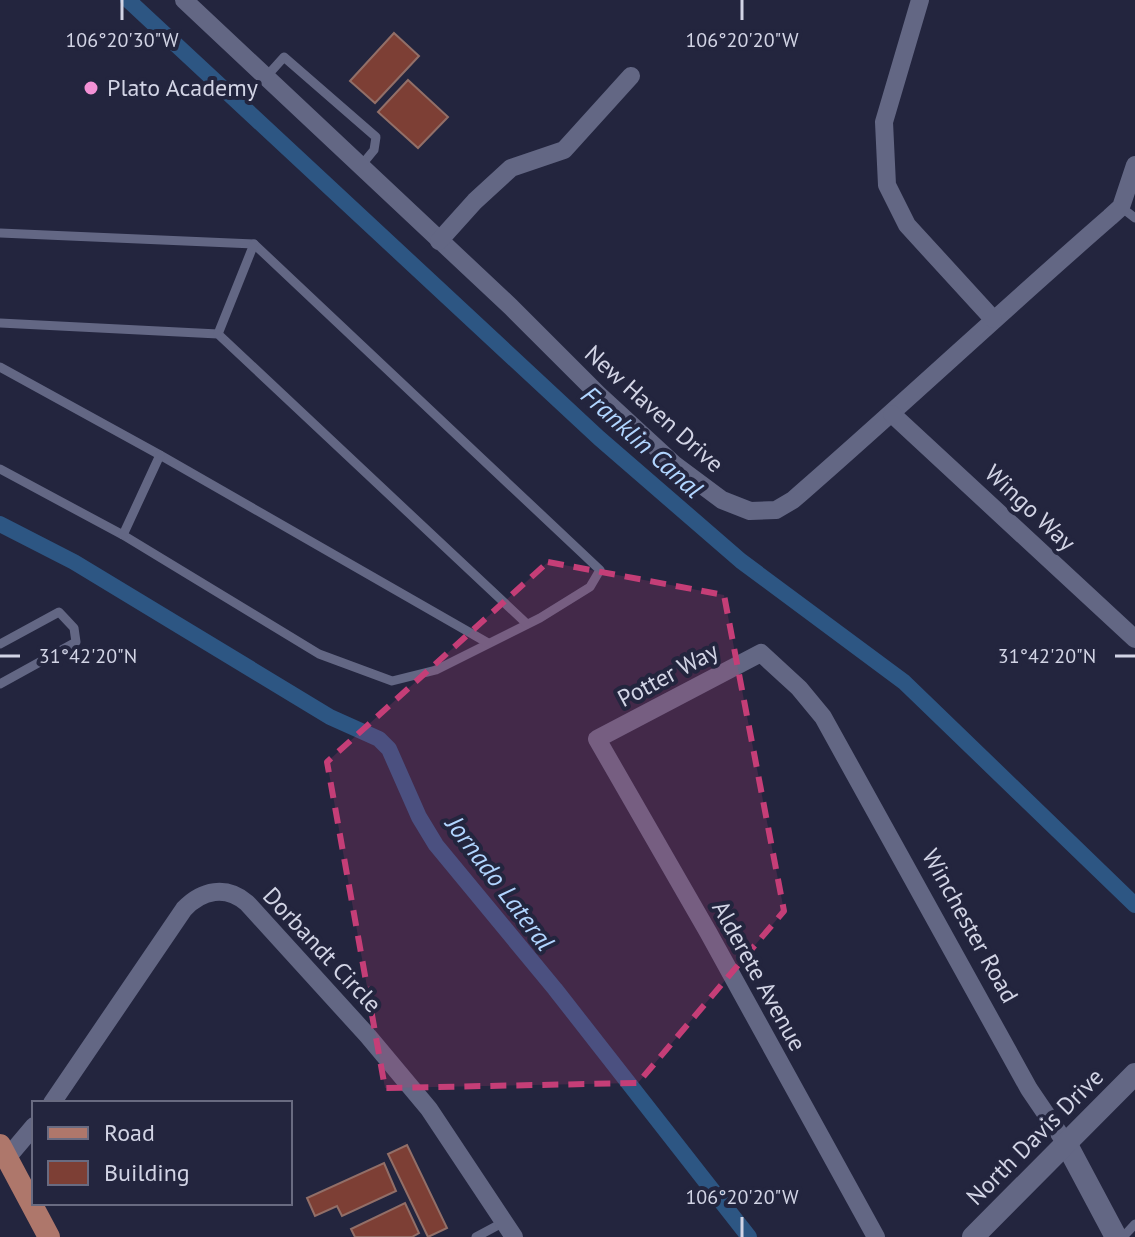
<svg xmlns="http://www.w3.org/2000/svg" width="1135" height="1237" viewBox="0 0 1135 1237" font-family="'PT Sans',sans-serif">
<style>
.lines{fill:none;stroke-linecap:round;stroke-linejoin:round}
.canal{stroke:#2d5683;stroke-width:16}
.building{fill:#7d3f35;stroke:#926f68;stroke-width:2}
.service{stroke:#636784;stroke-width:9}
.minor{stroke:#636784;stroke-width:18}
.tertiary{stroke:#636784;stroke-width:22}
.primary{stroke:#ae776b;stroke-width:22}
.marked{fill:#c53e77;fill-opacity:0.2;stroke:#c53e77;stroke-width:6;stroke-dasharray:16 10;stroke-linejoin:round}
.ticks{fill:none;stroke:#d2d4e5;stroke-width:3}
.poi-dot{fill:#f391d5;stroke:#23253e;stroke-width:3}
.labels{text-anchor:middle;stroke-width:8;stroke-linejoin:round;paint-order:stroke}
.poi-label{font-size:24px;fill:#d2d4e5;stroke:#23253e;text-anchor:start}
.street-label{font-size:24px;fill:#d2d4e5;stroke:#23253e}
.water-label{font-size:26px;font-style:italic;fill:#b1d5ff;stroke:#23253e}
.ticks-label{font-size:20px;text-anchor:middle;fill:#d2d4e5;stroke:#23253e;stroke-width:8;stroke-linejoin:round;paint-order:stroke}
</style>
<rect width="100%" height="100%" fill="#23253e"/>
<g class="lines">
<!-- canal -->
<g class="canal">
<path d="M128,0L599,438L741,561L904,682L1135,905"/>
<path d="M0,524L74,562L330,717L379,739L389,749L419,817L436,845L555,989L749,1237"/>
</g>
</g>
<!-- building -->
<g class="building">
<path d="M394,33L419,56L375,103L350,81Z"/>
<path d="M408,80L448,117L418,148L378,112Z"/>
<path d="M407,1145L447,1228L428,1237L388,1154Z"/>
<path d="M384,1163L396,1191L342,1216L337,1206L315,1216L307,1198Z"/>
<path d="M405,1203L419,1233L412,1237H355L351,1229Z"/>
</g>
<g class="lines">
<!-- service -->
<g class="service">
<path d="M266,77L284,57L376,137L374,150L360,167"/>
<path d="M1121,207L1135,218"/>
<path d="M0,233L254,244L600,570L590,587L540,618L436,670L392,681L319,654L123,535L0,469"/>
<path d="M0,323L218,334L527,624"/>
<path d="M218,334L254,244"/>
<path d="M0,367L160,455L488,643"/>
<path d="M123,535L160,455"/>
<path d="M0,644L59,612L74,628L76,642L0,684"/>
<path d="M476,1237L504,1222"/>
<path d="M1123,1237L1135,1224"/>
</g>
<!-- minor -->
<g class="minor">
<path d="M184,0L511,307L598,394L675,465L722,500L750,511L776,510L793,500C900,407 1003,310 1110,217L1121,207L1135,165"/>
<path d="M920,0L884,122L887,185L907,225L993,319"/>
<path d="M439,241L475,201L511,168L564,150L631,76"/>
<path d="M892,414L1135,639"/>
<path d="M52,1103L184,909C202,890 226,885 247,903L368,1036L429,1109L514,1237"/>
<path d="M7,1158L34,1126"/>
<path d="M876,1237L708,932L597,739L761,653L799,688L823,717L1029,1089L1067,1145"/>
</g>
<!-- tertiary -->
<g class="tertiary">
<path d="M1067,1145L1116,1237"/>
<path d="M973,1237L1135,1074"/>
</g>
<!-- primary -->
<path class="primary" d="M0,1145L49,1237"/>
</g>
<!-- marked area -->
<path class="marked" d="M548,562L724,595L784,911L638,1083L385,1088L327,762Z"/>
<!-- ticks -->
<path class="ticks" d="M122,0V20M742,0V20M0,656H20M1115,656H1135M742,1217V1237"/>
<!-- markers -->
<circle class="poi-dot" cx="91" cy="88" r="8"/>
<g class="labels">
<!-- poi labels -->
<g class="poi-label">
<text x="107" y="96">Plato Academy</text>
</g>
<!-- street labels -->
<g class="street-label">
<text transform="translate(654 409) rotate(42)" y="8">New Haven Drive</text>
<text transform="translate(1030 508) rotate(43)" y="8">Wingo Way</text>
<text transform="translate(668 675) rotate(-28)" y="8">Potter Way</text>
<text transform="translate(970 926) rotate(61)" y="8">Winchester Road</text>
<text transform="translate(322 950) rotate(47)" y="8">Dorbandt Circle</text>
<text transform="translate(759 976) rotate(61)" y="8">Alderete Avenue</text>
<text transform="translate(1035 1137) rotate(-45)" y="8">North Davis Drive</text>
</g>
<!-- water labels -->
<g class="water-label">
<text transform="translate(642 442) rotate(42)" y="9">Franklin Canal</text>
<text transform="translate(500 883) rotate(53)" y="9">Jornado Lateral</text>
</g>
</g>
<g class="ticks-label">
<text x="122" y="47">106°20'30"W</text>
<text x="742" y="47">106°20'20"W</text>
<text x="88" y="663">31°42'20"N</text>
<text x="1047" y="663">31°42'20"N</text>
<text x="742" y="1204">106°20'20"W</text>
</g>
<!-- legend -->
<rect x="32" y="1101" width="260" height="104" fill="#23253e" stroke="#696b81" stroke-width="2"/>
<rect x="48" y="1127" width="40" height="12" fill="#ae776b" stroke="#696b81" stroke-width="2"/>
<text x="104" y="1141" font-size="24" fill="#d2d4e5">Road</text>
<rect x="48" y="1161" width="40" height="24" fill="#7d3f35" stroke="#696b81" stroke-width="2"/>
<text x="104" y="1181" font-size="24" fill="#d2d4e5">Building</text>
</svg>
